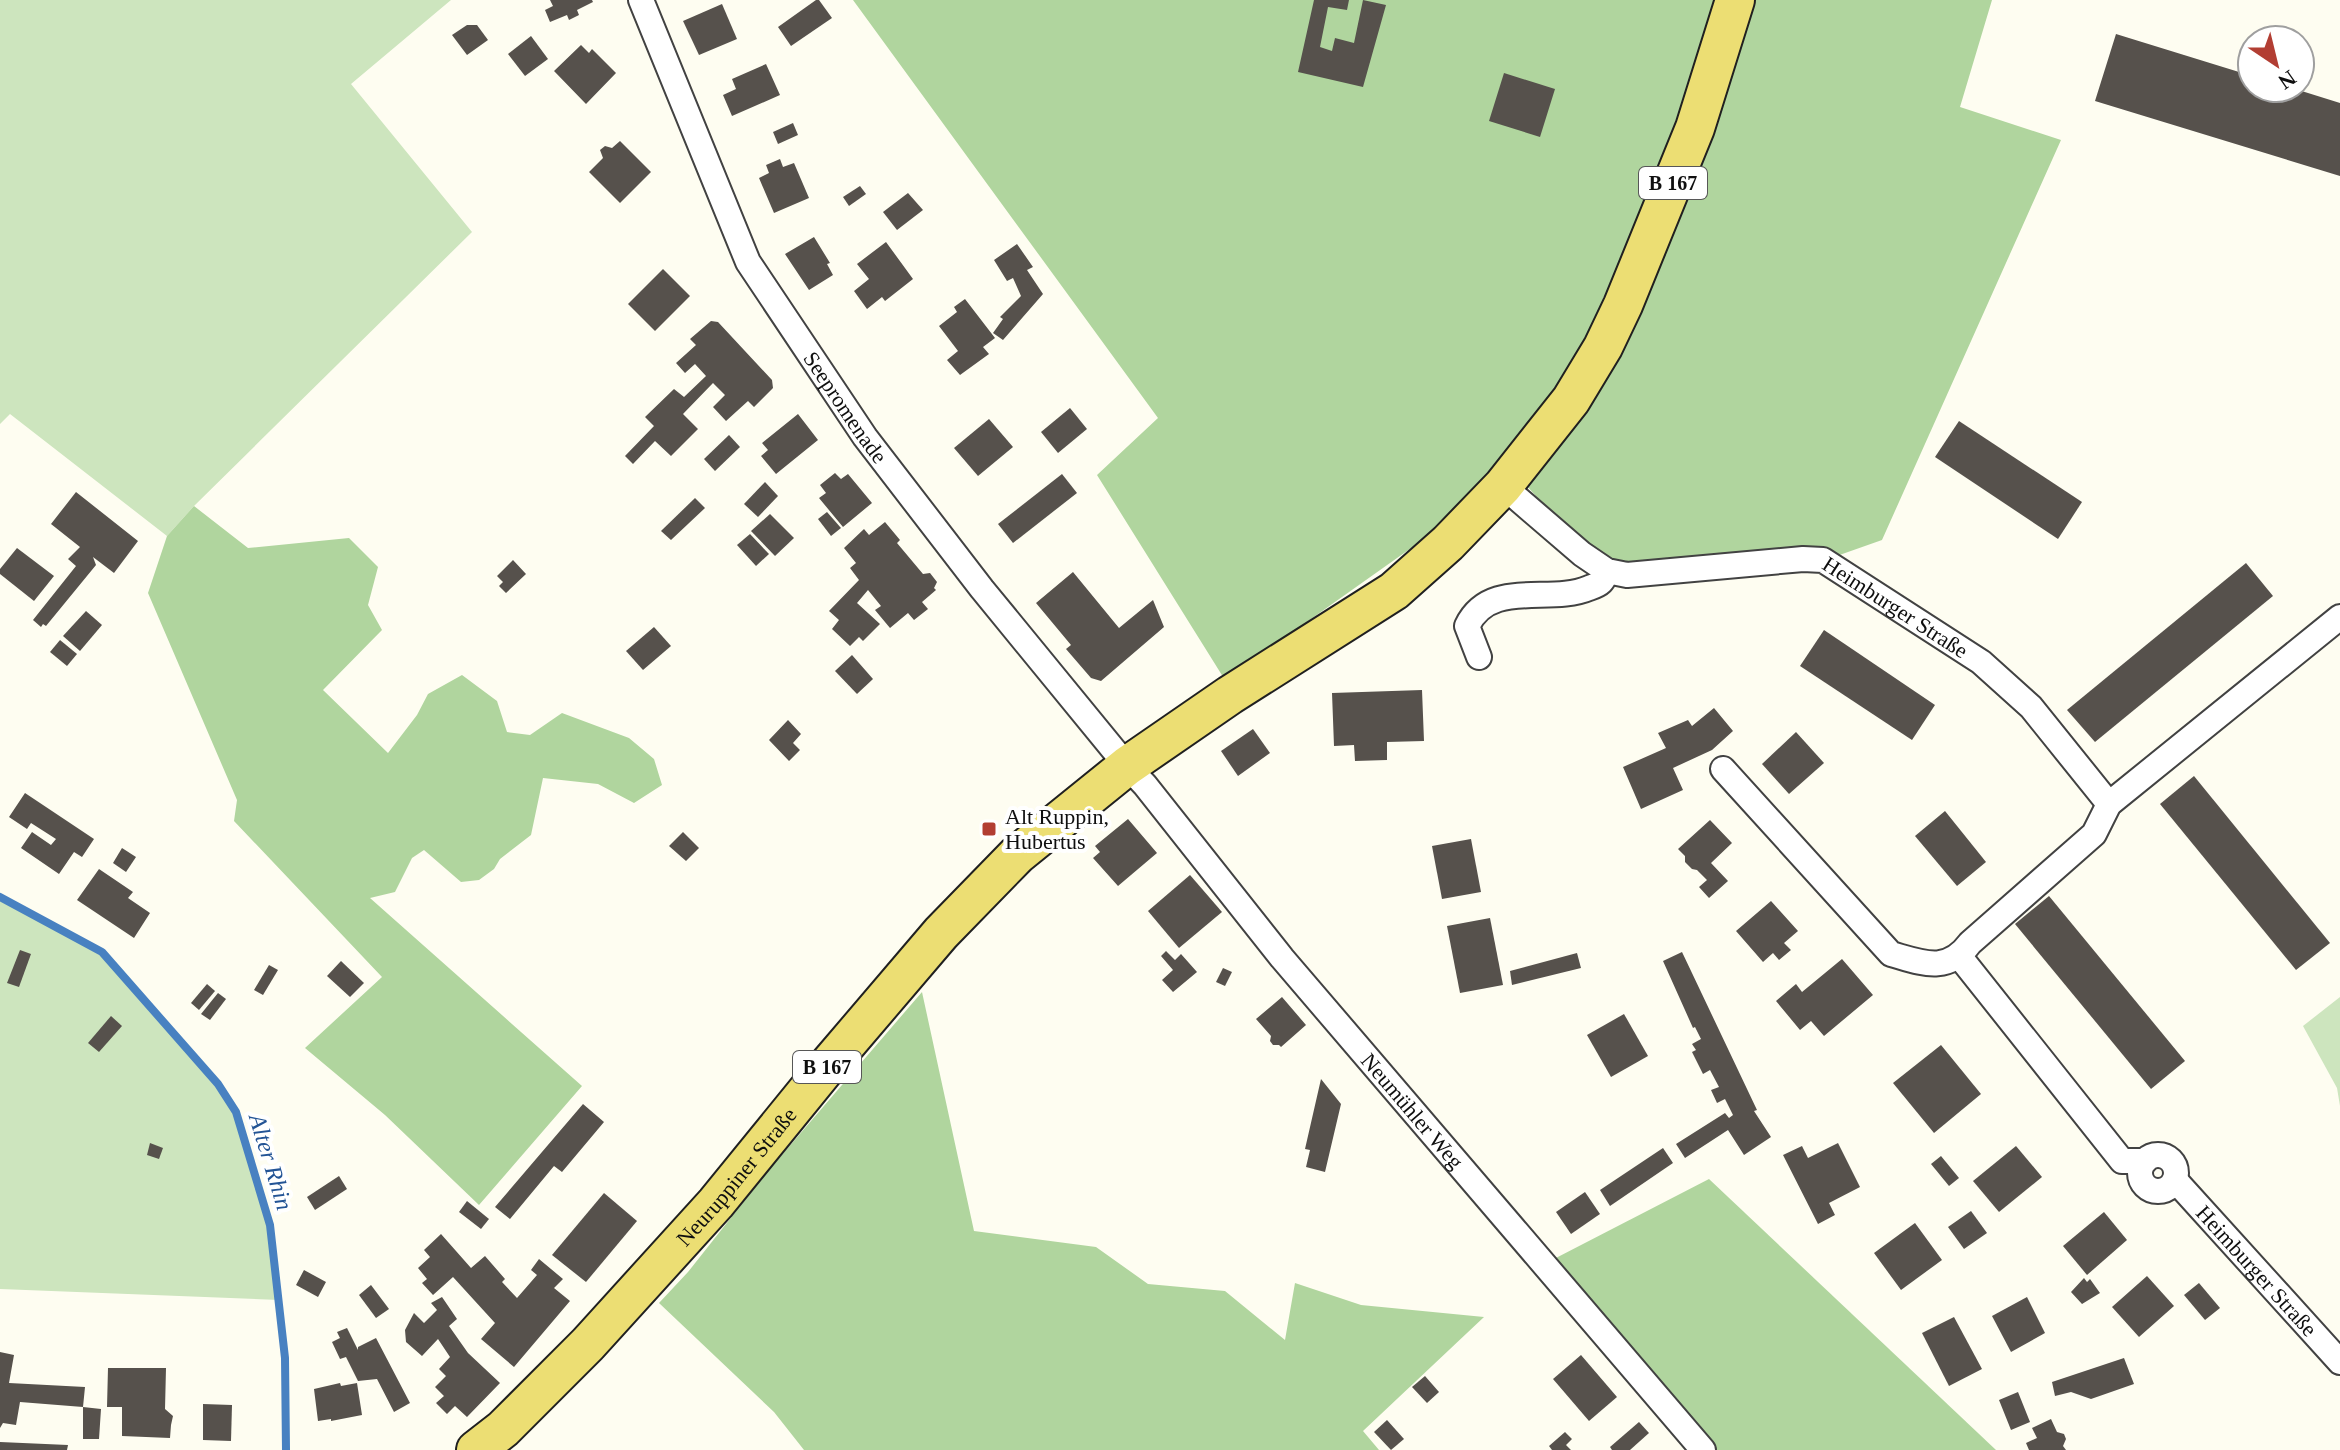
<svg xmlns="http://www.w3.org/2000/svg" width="2340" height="1450" viewBox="0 0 2340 1450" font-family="'Times New Roman',serif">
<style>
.green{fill:#cde5be}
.forest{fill:#b0d59e}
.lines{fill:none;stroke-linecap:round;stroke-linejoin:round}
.stream{stroke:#4881c1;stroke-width:8}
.building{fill:#56514c}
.minor-casing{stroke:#424242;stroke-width:28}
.primary-casing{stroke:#202020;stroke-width:42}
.minor{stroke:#fff;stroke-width:24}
.primary{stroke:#ecde73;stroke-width:38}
.poi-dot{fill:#b23e33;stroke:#fff;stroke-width:3}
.labels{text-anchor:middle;stroke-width:8;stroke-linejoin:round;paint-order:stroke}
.shield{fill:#fff;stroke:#575757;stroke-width:2}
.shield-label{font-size:20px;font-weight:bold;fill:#0f0f0f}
.street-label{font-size:22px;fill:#0f0f0f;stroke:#fff}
.poi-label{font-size:22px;fill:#0f0f0f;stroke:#fff;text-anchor:start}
.water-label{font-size:24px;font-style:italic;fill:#235495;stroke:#fff}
</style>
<rect width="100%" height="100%" fill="#fefdf1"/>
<!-- green -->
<g class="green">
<path d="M0,0H451L351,84L472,232L194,506L167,536L10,414L0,424Z"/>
<path d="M0,897L102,952L218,1084L236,1112L270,1225L279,1300L0,1289Z"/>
<path d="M2340,997V1106L2337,1088L2303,1026Z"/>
</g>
<!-- forest -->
<g class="forest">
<path d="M853,0H1992L1960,107L2061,140L1882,540L1831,558L1628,569L1589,555L1507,464L1438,529L1225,680L1097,475L1158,418Z"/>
<path d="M194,506L248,548L349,538L378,567L368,605L382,630L323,690L388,753L417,715L428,694L462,675L497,701L507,732L530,735L562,713L629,738L654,759L662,785L634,803L598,784L543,778L531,835L500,859L494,869L479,880L461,882L424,850L412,858L395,892L370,898L582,1086L479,1205L385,1115L305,1048L382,977L234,821L237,800L148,593L167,536Z"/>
<path d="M922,992L974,1231L1096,1247L1148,1284L1225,1291L1285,1340L1295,1283L1361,1305L1484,1317L1363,1431L1379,1450H804L774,1412L659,1303L688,1272L768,1171Z"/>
<path d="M1709,1179L1996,1450H1709L1552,1260Z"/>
</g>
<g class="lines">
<!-- stream -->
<path class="stream" d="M0,897L102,952L218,1084L236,1112L270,1225L285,1358L286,1450"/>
</g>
<!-- building -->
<g class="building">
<path d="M550,0H592L593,2L577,10L579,15L569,20L567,15L550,22L545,10L553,6Z"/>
<path d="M816,0H819L832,18L791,46L778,27Z"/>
<path d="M1314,0H1349L1347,10L1328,7L1320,47L1332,51L1335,38L1354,43L1363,0L1386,5L1363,87L1298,72Z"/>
<path d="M722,4L737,39L699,55L683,21Z"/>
<path d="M467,25H477L488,40L467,55L452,35Z"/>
<path d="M2116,34L2252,76V88H2292L2340,103V176L2095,101Z"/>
<path d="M531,36L548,59L525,76L508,54Z"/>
<path d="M581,45L589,53L592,49L616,73L586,104L554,71Z"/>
<path d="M766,64L780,95L732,116L723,95L736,89L732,79Z"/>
<path d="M1504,73L1555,89L1540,137L1489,121Z"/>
<path d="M793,123L798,135L778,144L773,132Z"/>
<path d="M620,141L651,172L620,203L589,172L603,158L600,150L605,146L612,148Z"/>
<path d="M780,159L783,167L794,163L809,198L774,213L759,178L769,173L766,165Z"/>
<path d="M860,186L866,194L849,206L843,197Z"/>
<path d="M908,193L923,210L897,230L883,212Z"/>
<path d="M814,237L830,263L827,264L833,275L809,290L785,254Z"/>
<path d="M886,242L913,279L885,301L882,297L867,309L854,291L869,279L857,264Z"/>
<path d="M1017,244L1033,267L1027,270L1043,294L1003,340L993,333L1003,319L1000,317L1021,296L1013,278L1007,281L994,260Z"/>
<path d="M663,269L690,296L655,331L628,304Z"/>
<path d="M965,299L995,338L983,347L989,354L960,375L947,360L958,351L939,326L957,312L954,307Z"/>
<path d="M711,321L718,322L772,380L773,388L754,407L748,401L726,421L713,407L725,395L713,383L683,414L698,429L671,456L655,441L633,464L625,456L654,426L645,417L674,389L684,397L706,376L695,364L685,373L676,363L696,345L690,339Z"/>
<path d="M1070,408L1087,429L1058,453L1041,432Z"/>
<path d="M798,414L818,440L776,474L761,456L768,450L762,443Z"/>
<path d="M989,419L1013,447L978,476L954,448Z"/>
<path d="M1959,421L2082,502L2058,539L1935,457Z"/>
<path d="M729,435L740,447L715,471L704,459Z"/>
<path d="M835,473L841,479L848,474L872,503L843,527L819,498L826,493L820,485Z"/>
<path d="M1062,474L1077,493L1013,543L998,524Z"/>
<path d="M765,482L778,496L758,517L744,504Z"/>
<path d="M76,492L138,541L114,573L93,557L96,565L46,626L43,624L41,627L33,620L76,566L68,559L80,547L51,524Z"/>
<path d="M695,498L705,508L671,540L661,531Z"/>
<path d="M827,512L841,528L831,536L818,519Z"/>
<path d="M770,514L794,538L775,556L751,531Z"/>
<path d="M885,522L900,540L897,543L923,574L930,573L937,582L934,588L936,590L922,602L928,609L914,620L908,613L890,628L875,610L881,606L868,590L857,603L880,624L863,641L859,637L850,646L832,629L839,620L829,611L859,580L850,568L856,563L844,548L864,529L869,535Z"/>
<path d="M750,534L769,554L756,566L737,545Z"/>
<path d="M17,548L54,576L34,601L0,574V569Z"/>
<path d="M513,560L526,574L506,593L499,586L503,582L497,576Z"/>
<path d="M2246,563L2273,596L2095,742L2067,710Z"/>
<path d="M1073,572L1119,628L1153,600L1164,627L1101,681L1091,678L1066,649L1071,645L1036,603Z"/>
<path d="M86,611L102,625L80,651L63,636Z"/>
<path d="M654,627L671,646L643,670L626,651Z"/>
<path d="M1824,630L1935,705L1912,740L1800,666Z"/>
<path d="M60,640L77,654L67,666L50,652Z"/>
<path d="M852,655L873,679L857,694L835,671Z"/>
<path d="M1422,690L1424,741L1387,742V760L1355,761L1354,745L1334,746L1332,693Z"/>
<path d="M1714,708L1733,731L1712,750L1673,768L1683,790L1641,809L1623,767L1666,748L1658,733L1688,720L1692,726Z"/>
<path d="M788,720L801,734L793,743L800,750L789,761L769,740Z"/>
<path d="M1253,729L1270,753L1238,776L1221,751Z"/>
<path d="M1796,732L1824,763L1789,794L1762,764Z"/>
<path d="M2194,776L2330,943L2296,970L2160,804Z"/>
<path d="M25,793L94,839L82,857L74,852L59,874L21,848L32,832L51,845L56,839L31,823L27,829L9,817Z"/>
<path d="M1945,811L1986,862L1957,886L1915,836Z"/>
<path d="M1128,819L1157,853L1118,886L1093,858L1100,852L1095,846Z"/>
<path d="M1710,820L1732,843L1711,863L1728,881L1709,898L1699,887L1707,880L1697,870L1692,869L1685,862V856L1678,849Z"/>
<path d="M683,832L699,848L686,861L669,846Z"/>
<path d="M1471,839L1481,892L1442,899L1432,846Z"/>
<path d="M122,848L136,857L126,872L113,863Z"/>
<path d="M99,869L133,892L128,898L150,913L134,938L77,900Z"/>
<path d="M1190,875L1222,912L1179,948L1148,911Z"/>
<path d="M2049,896L2185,1061L2151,1089L2015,924Z"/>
<path d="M1771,901L1798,931L1784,943L1791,950L1779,960L1773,953L1763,962L1736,931Z"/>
<path d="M1490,918L1503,985L1460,993L1447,926Z"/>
<path d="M20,950L31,954L19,987L7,983Z"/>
<path d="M1166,951L1175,960L1181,954L1197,972L1173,992L1162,980L1173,970L1161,956Z"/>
<path d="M1682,952L1757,1110L1754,1111L1771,1137L1744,1155L1728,1130L1685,1158L1676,1144L1725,1113L1729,1118L1733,1115L1725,1099L1717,1103L1711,1090L1719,1087L1710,1070L1703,1074L1692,1052L1696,1050L1692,1044L1701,1039L1695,1027L1693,1028L1663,961Z"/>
<path d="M1577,953L1581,968L1512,985L1510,971Z"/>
<path d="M1842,959L1873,995L1824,1036L1811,1021L1800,1030L1776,1001L1796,984L1802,992Z"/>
<path d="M341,961L364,983L350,997L327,976Z"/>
<path d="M269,965L278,970L263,995L254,990Z"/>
<path d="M1223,968L1232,972L1225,986L1216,982Z"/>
<path d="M207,984L215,991L199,1010L191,1003Z"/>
<path d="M218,993L226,999L210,1020L201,1014Z"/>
<path d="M1282,997L1306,1025L1281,1047L1279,1045H1273L1270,1041L1271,1036L1256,1019Z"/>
<path d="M1624,1014L1648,1056L1611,1077L1587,1035Z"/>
<path d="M111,1016L122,1026L99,1052L88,1043Z"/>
<path d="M1941,1045L1981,1094L1934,1133L1893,1083Z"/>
<path d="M1321,1079L1341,1104L1325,1172L1306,1167L1310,1150L1305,1149Z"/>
<path d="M583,1104L604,1122L562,1172L554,1166L510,1219L495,1207Z"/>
<path d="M150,1143L163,1148L159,1159L147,1155Z"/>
<path d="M1838,1143L1860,1187L1829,1203L1835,1215L1818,1224L1783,1155L1802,1146L1808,1158Z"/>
<path d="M2016,1146L2042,1177L1999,1212L1973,1181Z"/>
<path d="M1663,1148L1673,1163L1610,1206L1600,1190Z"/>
<path d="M1941,1156L1959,1178L1949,1186L1931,1164Z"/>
<path d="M339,1176L347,1189L315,1210L307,1197Z"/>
<path d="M1585,1192L1600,1214L1571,1234L1556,1212Z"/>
<path d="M604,1193L637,1221L586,1282L552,1255Z"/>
<path d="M467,1201L489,1219L481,1229L459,1212Z"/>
<path d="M1971,1211L1987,1233L1964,1249L1948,1227Z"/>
<path d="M2104,1212L2127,1240L2087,1275L2063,1246Z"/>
<path d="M1915,1223L1942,1260L1901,1290L1874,1253Z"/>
<path d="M441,1234L471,1268L485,1256L505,1279L502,1282L517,1298L537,1275L531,1270L539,1259L563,1279L554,1288L570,1301L514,1367L481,1339L495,1323L453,1277L433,1295L422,1283L427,1279L418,1268L430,1257L424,1250Z"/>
<path d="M304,1270L326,1282L318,1297L296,1285Z"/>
<path d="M2147,1276L2174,1306L2139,1337L2112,1307Z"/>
<path d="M2084,1278L2087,1282L2090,1279L2100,1293L2082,1304L2071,1292Z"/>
<path d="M2199,1283L2220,1308L2205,1320L2184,1295Z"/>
<path d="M371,1285L389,1309L376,1318L359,1295Z"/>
<path d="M442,1297L457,1319L449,1326L468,1353L500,1383L467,1417L455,1406L447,1414L436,1403L444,1396L435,1387L446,1376L439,1369L450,1357L438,1339L422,1356L406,1342L405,1330L414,1313L424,1323L437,1310L431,1303Z"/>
<path d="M2027,1297L2045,1333L2011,1352L1992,1316Z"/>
<path d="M1954,1317L1982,1369L1949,1386L1922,1333Z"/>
<path d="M347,1328L358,1350V1347L376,1338L410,1403L394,1412L377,1379L358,1381L346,1357L340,1359L332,1342L340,1338L337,1332Z"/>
<path d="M0,1352L14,1355L9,1383L85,1387L83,1407L101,1409L99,1439H83V1407L20,1402L16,1425L3,1423L0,1428Z"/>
<path d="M1581,1355L1617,1397L1589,1421L1553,1379Z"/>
<path d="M2124,1358L2134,1384L2091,1399L2071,1392L2055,1396L2052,1382Z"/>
<path d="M108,1368H166L165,1409L173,1416L171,1425L170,1438L122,1436V1407H107Z"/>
<path d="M1425,1376L1439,1392L1427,1403L1412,1387Z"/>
<path d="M340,1383L341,1386L357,1383L362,1415L331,1421V1419L318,1421L314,1389Z"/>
<path d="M2018,1392L2030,1422L2011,1430L1999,1400Z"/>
<path d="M203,1404L232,1405L231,1441L203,1440Z"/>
<path d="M2051,1419L2057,1432L2064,1434L2066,1439L2063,1446L2066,1450H2029L2026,1443L2037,1438L2032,1428Z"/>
<path d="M1387,1420L1404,1439L1391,1450L1374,1432Z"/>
<path d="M1639,1422L1649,1433L1630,1450H1612L1610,1447Z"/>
<path d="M1565,1432L1572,1439L1566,1445L1571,1450H1552L1549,1446Z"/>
<path d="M0,1442L68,1445L67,1450H0Z"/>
</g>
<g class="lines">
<!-- minor casing -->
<g class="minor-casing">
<g id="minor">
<path id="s1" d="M641,0L748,262L865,437L982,589L1127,766L1145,785L1282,958L1703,1450"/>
<path id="s2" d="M1503,486L1582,554L1607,571L1627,575L1803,559L1823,560L1981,662L2031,707L2109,804"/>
<path d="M1479,657L1467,626C1490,578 1550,605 1589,588C1592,587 1599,584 1601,582C1604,579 1605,575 1607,571"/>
<path d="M1723,769L1891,954C1923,963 1947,974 1970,943L2094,834L2109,804L2340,617"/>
<path d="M1960,957L2122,1161H2145"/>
<circle cx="2158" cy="1173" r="18"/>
<path id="s3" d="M2175,1180L2340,1362"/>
</g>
</g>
<!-- primary casing -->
<g class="primary-casing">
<g id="primary">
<path id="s4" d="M476,1450L503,1429L588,1344L716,1203L825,1069L941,933L1017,855L1127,766L1230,695L1394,591L1448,543L1503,486L1571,400L1603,347L1623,305L1695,128L1735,0"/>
</g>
</g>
<!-- minor -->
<use href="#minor" class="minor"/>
<!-- primary -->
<use href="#primary" class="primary"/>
</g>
<!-- markers -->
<rect class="poi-dot" x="981" y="821" width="16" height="16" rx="4"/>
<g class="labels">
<!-- shield labels -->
<g class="shield">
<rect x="1639" y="167" width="68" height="32" rx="6"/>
<rect x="793" y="1051" width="68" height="32" rx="6"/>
</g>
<g class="shield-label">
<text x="1673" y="190">B 167</text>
<text x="827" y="1074">B 167</text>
</g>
<!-- street labels -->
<g class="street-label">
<text dy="8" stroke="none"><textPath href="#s1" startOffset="458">Seepromenade</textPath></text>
<text dy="8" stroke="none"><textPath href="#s2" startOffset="438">Heimburger Straße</textPath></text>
<text dy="8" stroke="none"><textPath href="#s1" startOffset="1362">Neumühler Weg</textPath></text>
<text dy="8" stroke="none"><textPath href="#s4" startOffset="378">Neuruppiner Straße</textPath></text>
<text dy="8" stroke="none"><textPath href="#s3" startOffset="122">Heimburger Straße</textPath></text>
</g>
<!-- poi labels -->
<g class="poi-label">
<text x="1005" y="824">Alt Ruppin,<tspan x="1005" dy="25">Hubertus</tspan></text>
</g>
<!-- water labels -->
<g class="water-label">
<text transform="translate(271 1162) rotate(73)" y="8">Alter Rhin</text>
</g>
</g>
<!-- north arrow -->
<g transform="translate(2276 64) rotate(145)"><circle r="38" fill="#ffffff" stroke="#9f9f9f" stroke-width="2"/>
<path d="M0-6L14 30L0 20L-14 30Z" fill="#b23e33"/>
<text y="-12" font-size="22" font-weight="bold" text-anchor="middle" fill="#0f0f0f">N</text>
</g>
</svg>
